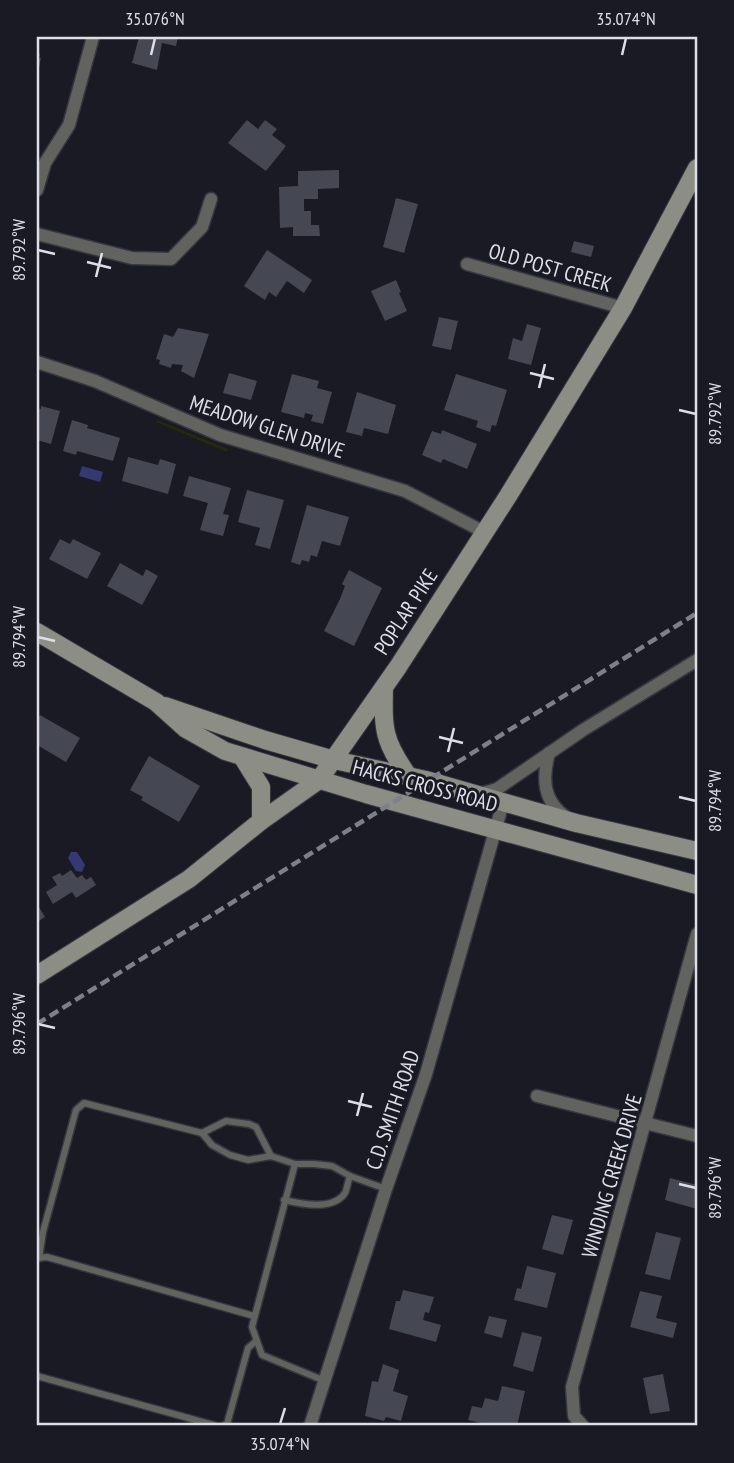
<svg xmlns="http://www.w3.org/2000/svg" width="734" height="1463" viewBox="0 0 734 1463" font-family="'PT Sans Narrow',sans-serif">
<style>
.green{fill:#272a07}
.water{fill:#363971}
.building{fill:#454753}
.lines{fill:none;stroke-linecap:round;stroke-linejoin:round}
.lane-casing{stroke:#35363f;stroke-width:9}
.street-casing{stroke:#35363f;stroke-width:15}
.secondary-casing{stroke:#35363f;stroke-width:20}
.lane{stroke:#62635e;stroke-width:6}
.street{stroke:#62635e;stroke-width:12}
.secondary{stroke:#8c8d84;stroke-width:18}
.rail{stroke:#7e7f88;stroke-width:4.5;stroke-dasharray:10 5;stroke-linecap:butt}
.ticks{fill:none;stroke:#dedfe6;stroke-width:2.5}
.labels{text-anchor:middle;stroke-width:6;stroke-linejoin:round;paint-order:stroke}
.street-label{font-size:21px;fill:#dedfe6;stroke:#191a24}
.neatline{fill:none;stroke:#dedfe6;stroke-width:2.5}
.ticks-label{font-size:18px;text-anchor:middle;fill:#dedfe6}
</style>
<rect width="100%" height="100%" fill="#191a24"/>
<!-- green -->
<path class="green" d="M157,420L228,449L227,452L156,422Z"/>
<!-- water -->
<g class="water">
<path d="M82,466L103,472L100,482L79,476Z"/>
<path d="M71,852H77L85,865L82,872L76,871L68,858Z"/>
</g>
<!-- building -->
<g class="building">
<path d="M139,37H178L176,46L162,43L157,70L132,63Z"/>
<path d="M37,53L40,54L39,58H41L38,72Z"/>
<path d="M247,120L258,129L265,120L277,129L272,135L286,146L266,171L228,143Z"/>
<path d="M339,170V188L318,189V199H304V211H311V225H319L320,236H293V227L280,228L279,187L298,186V171Z"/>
<path d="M396,198L418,204L404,253L383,247Z"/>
<path d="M574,241L594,246L591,257L571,252Z"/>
<path d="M267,250L312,280L304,293L287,281L276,297L269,292L265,300L244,286Z"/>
<path d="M396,280L401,292L399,293L407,311L385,321L371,291Z"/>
<path d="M439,317L458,321L451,350L432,346Z"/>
<path d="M527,324L541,328L531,365L508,359L513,338L522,341Z"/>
<path d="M178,328L209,334L194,378L181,371L183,365L172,364L171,368L159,364L160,360L156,359L164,334L173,337Z"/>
<path d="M229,373L257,381L251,400L223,393Z"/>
<path d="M292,374L319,381L317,388L332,392L323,424L311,421L313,415L305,413L304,418L281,412Z"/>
<path d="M456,374L507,390L496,426L492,425L490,432L476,427L478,421L444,410Z"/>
<path d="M357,392L396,405L388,434L364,428L362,436L346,432Z"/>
<path d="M41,406L60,411L51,444L37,440V408L41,409Z"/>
<path d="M72,420L88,425L87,428L120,438L113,461L77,451L76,455L63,451Z"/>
<path d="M442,430L477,444L467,469L443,459L441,463L422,455L432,431L441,434Z"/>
<path d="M128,457L158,465L160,459L176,464L168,494L122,481Z"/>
<path d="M189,476L231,488L223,514L229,515L223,536L200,530L208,503L183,496Z"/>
<path d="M247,490L284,500L270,549L255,545L260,528L238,522Z"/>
<path d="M307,505L349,517L340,546L322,541L317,557L311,555L309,562L302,560L300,565L291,562Z"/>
<path d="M60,539L70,544L73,539L101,553L87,579L49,559Z"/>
<path d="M120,563L143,576L146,569L158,576L142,605L107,586Z"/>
<path d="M349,570L382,588L354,646L324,631L340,599L345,586L342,584Z"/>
<path d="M40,715L80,738L66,762L37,745V720Z"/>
<path d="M149,756L200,786L179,822L141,800L143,797L130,790Z"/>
<path d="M71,870L77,878L82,875L86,880L91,877L96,885L76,898L72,892L53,904L46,892L57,885L52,877L60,873L62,876Z"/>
<path d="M37,904L45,917L37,922Z"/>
<path d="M670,1178L697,1185V1209L665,1200Z"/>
<path d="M552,1215L573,1220L563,1255L542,1249Z"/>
<path d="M656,1232L681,1238L670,1280L645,1274Z"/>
<path d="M527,1266L556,1273L547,1308L514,1300L517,1288L521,1289Z"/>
<path d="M403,1290L434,1297L429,1313L425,1312L423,1320L441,1325L436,1342L389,1329L396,1301H400Z"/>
<path d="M640,1291L662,1296L656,1318L677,1323L673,1338L630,1327Z"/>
<path d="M489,1316L507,1320L502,1338L484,1333Z"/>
<path d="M522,1332L542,1337L533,1372L513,1366Z"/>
<path d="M383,1364L399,1370L393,1391L408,1396L401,1421L386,1417L384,1421L365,1416L372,1381L378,1382Z"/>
<path d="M663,1374L670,1411L650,1414L643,1378Z"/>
<path d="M502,1386L525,1391L517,1426H493L468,1420L472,1406L482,1408L485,1398L498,1401Z"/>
</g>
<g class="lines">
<!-- lane casing -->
<g class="lane-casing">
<g id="lane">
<path d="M202,1133L226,1121L249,1124L256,1127L271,1156"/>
<path d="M284,1200C301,1204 333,1211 345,1193C347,1189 348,1181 350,1176"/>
<path d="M38,1258L47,1257L254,1316"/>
<path d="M39,1258L43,1232L76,1110L84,1103L202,1133L212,1145L230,1155L248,1160L271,1156L295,1164"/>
<path d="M37,1376L217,1426"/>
<path d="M325,1381L262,1355L252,1327L295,1164H314L332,1166L350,1176L386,1189"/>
<path d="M222,1426L227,1424L248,1348L255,1342"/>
</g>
</g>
<!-- street casing -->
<g class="street-casing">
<g id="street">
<path d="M37,190L45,163L69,125L93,37"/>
<path d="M37,234L132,258L171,259L202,227L211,199"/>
<path d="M467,264L623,308"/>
<path d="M37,362L95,381L220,435L405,491L484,532"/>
<path d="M549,753C542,779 543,801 566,817"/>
<path d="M477,795L497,789L583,730L697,660"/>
<path d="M537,1096L697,1136"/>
<path d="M310,1426L386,1189L426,1074L503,803"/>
<path d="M583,1426L574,1416L572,1387L697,934"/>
</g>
</g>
<!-- secondary casing -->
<g class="secondary-casing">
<g id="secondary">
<path d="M37,632L156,702L186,729L225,751L366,794L697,885"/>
<path d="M384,687C383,729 383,741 409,777"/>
<path d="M165,706L265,740L334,760L426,780L576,823L697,851"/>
<path d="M243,758L261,787V821"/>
<path d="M37,975L189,879L261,821L319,780L398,667L508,496L623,308L697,168"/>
</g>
</g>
<!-- lane -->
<use href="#lane" class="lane"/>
<!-- street -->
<use href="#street" class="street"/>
<!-- secondary -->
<use href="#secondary" class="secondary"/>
<!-- rail -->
<path class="rail" d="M37,1024L697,613"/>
</g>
<!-- ticks -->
<path class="ticks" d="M151,55L155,38M622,55L626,38M38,250L55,254M87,262L111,268M96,277L102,253M530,373L554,379M539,388L545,364M679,410L696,414M38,637L55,641M439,737L463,743M448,752L454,728M679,797L696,801M38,1024L55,1028M348,1101L372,1107M357,1116L363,1093M679,1184L696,1188M280,1424L285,1408"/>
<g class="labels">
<!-- street labels -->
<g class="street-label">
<text transform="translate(550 268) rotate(16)" y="7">OLD POST CREEK</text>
<text transform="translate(267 427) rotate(18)" y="7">MEADOW GLEN DRIVE</text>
<text transform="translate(406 612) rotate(-57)" y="7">POPLAR PIKE</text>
<text transform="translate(425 786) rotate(15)" y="7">HACKS CROSS ROAD</text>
<text transform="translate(393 1110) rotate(-71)" y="7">C.D. SMITH ROAD</text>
<text transform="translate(612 1176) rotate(-74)" y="7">WINDING CREEK DRIVE</text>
</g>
</g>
<!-- border -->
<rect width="734" height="1463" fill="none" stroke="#191a24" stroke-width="77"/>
<rect x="38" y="38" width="658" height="1386" class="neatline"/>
<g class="ticks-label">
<text x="155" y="25">35.076°N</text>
<text x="626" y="25">35.074°N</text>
<text transform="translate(19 250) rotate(-90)" y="6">89.792°W</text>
<text transform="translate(715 414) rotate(-90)" y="6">89.792°W</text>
<text transform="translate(19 637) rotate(-90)" y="6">89.794°W</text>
<text transform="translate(715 801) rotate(-90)" y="6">89.794°W</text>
<text transform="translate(19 1024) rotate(-90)" y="6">89.796°W</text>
<text transform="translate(715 1188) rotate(-90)" y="6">89.796°W</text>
<text x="280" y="1450">35.074°N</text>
</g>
</svg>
